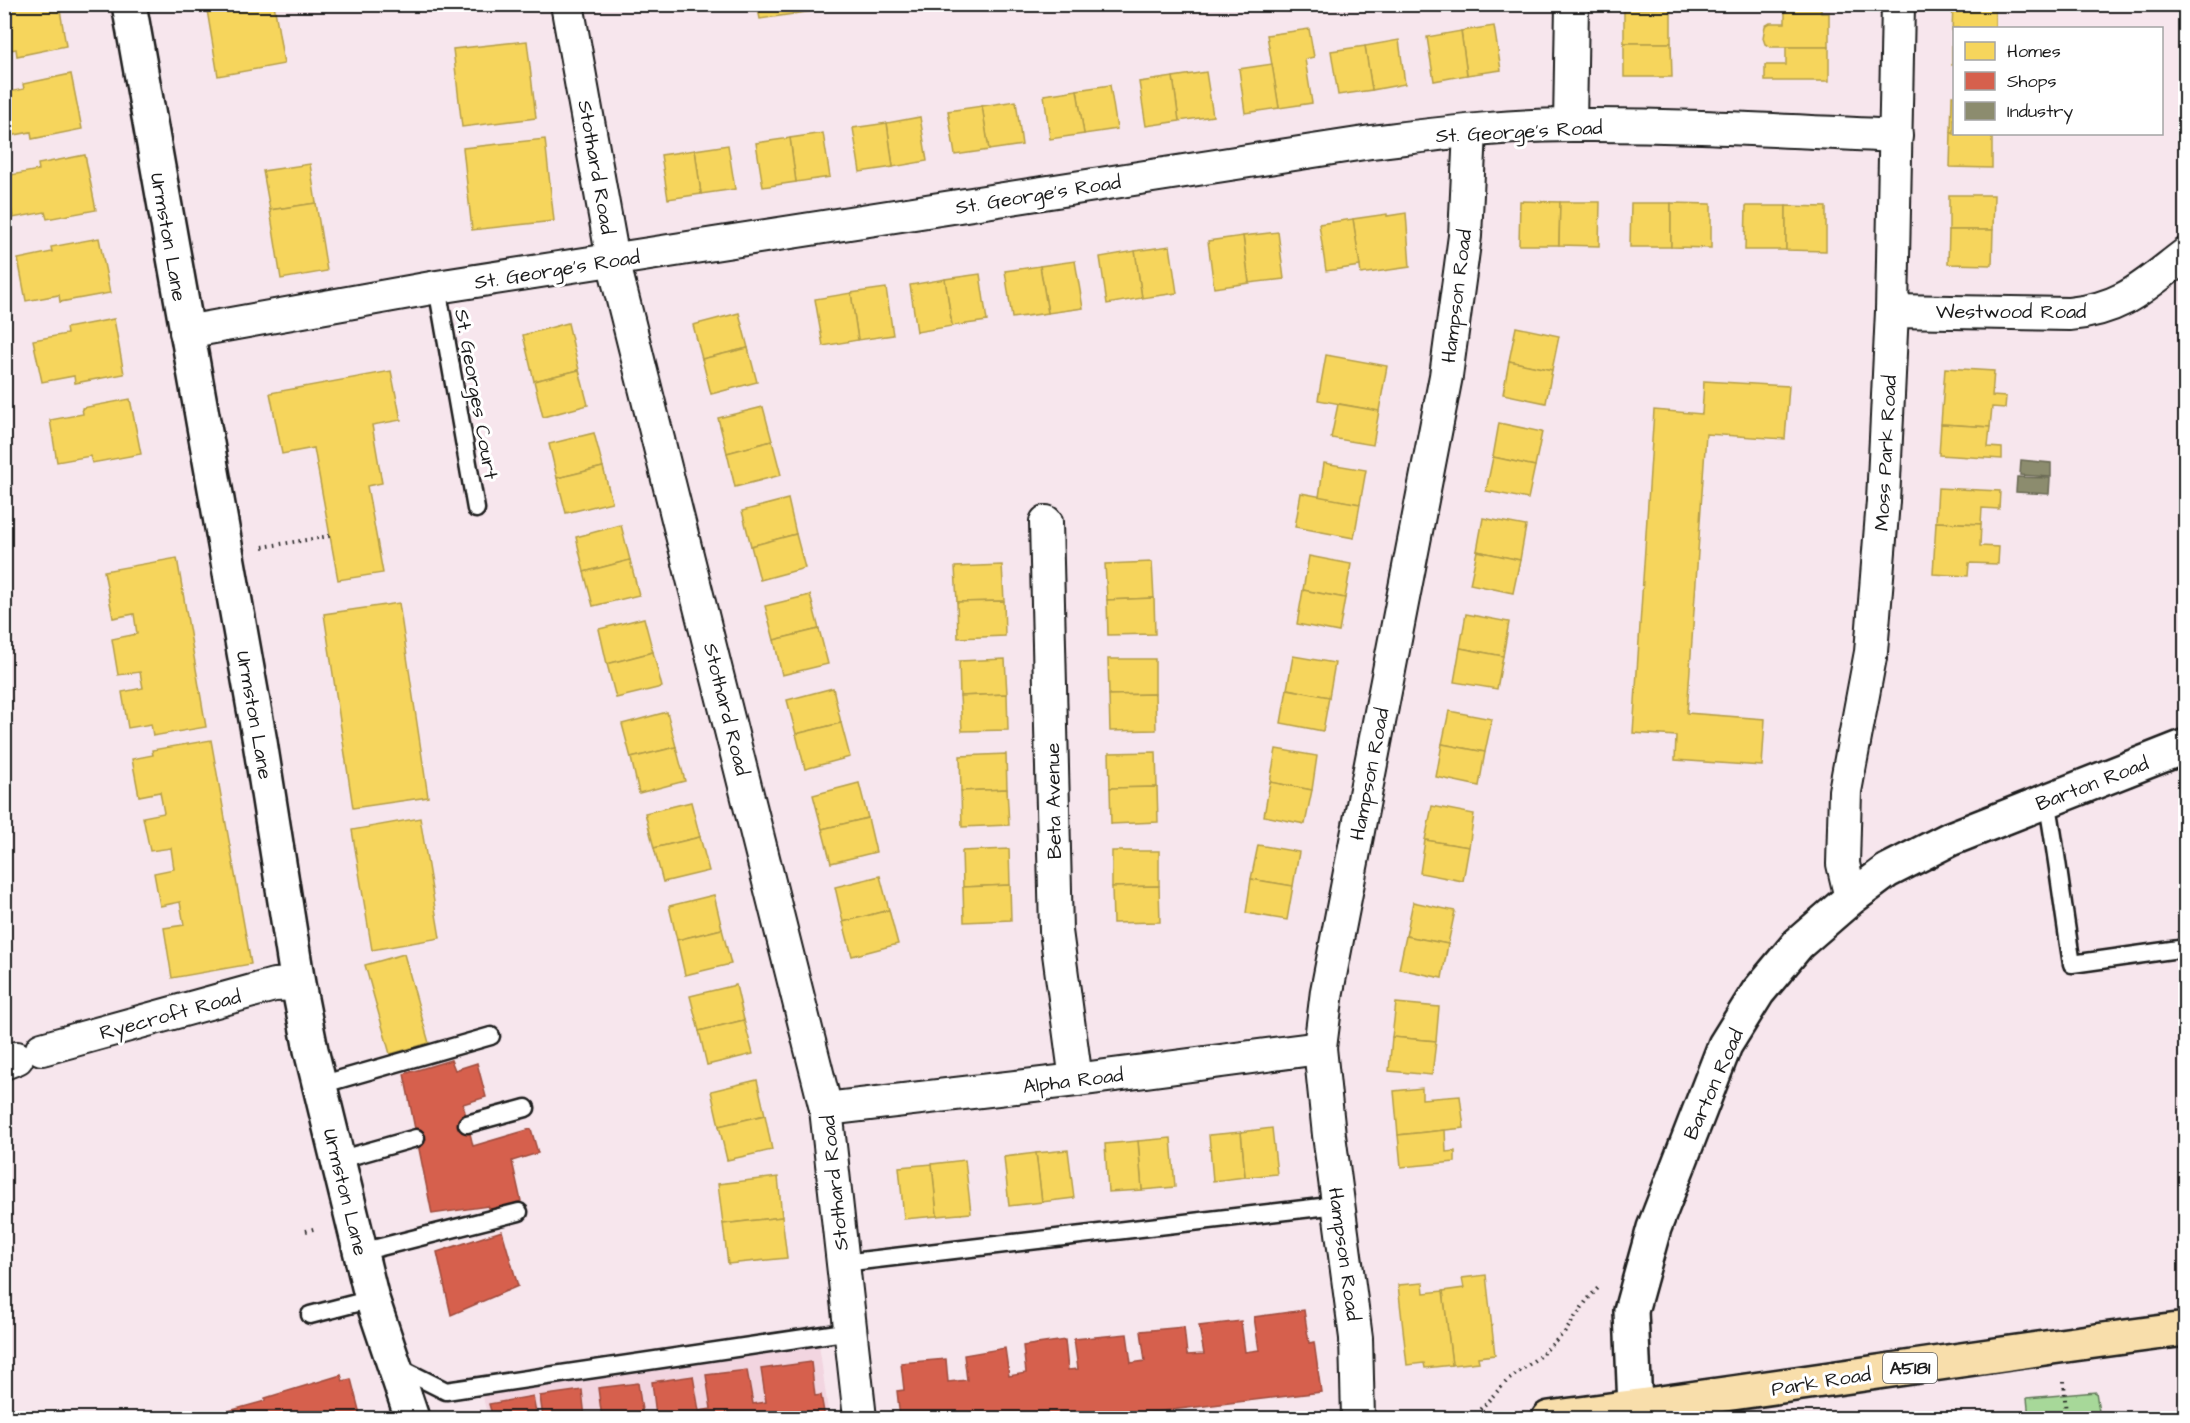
<svg xmlns="http://www.w3.org/2000/svg" width="2190" height="1423" viewBox="0 0 2190 1423" font-family="'Architects Daughter',sans-serif">
<style>
.built{fill:#f2d5e0}
.green{fill:#a7d899;stroke:#627a5a;stroke-width:1.5}
.homes{fill:#f6d55c;stroke:#b59e49;stroke-width:1.5}
.shops{fill:#d6604d;stroke:#9e4c3e;stroke-width:1.5}
.industry{fill:#8c8c6e;stroke:#6a6a55;stroke-width:1.5}
.lines{fill:none;stroke-linecap:round;stroke-linejoin:round}
.service-casing{stroke:#1c1c1c;stroke-width:21}
.minor-casing{stroke:#1c1c1c;stroke-width:36}
.tertiary-casing{stroke:#1c1c1c;stroke-width:38}
.secondary-casing{stroke:#1c1c1c;stroke-width:38}
.primary-casing{stroke:#1c1c1c;stroke-width:38}
.path{stroke:#1c1c1c;stroke-width:4;stroke-dasharray:1.5 4.5;stroke-linecap:butt}
.service{stroke:#fff;stroke-width:16}
.minor{stroke:#fff;stroke-width:32}
.tertiary{stroke:#fff;stroke-width:33}
.secondary{stroke:#fff;stroke-width:33}
.primary{stroke:#f8deab;stroke-width:33}
.labels{text-anchor:middle;stroke-width:6;stroke-linejoin:round;paint-order:stroke}
.shield{fill:#fff;stroke:#606060;stroke-width:1.5}
.shield-label{font-size:18px;font-weight:bold;fill:#1c1c1c}
.street-label{font-size:20px;fill:#1c1c1c;stroke:#fff}
</style>
<rect width="100%" height="100%" fill="#f7e6ed"/>
<filter id="ink" filterUnits="userSpaceOnUse"><feTurbulence type="fractalNoise" baseFrequency=".0167" numOctaves="2"/><feDisplacementMap in="SourceGraphic" scale="12" xChannelSelector="R" yChannelSelector="G"/><feConvolveMatrix kernelMatrix="1 2 1 2 8 2 1 2 1" color-interpolation-filters="sRGB"/></filter>
<g filter="url(#ink)">
<!-- built -->
<path class="built" d="M819,1344L829,1418H488L481,1389Z"/>
<!-- green -->
<path class="green" d="M2096,1392L2100,1418H2029L2027,1398Z"/>
<!-- homes -->
<g class="homes">
<path d="M9,4H59L66,46L17,56L16,49L4,51V7H9Z"/>
<path d="M206,4H274L284,64L218,76Z"/>
<path d="M757,4H792L793,14L760,19Z"/>
<path d="M792,4H826L827,9L793,14Z"/>
<path d="M1785,4H1821V13H1829V47H1770L1765,44L1763,38L1765,26L1770,23H1785Z"/>
<path d="M1953,4H1995V28H1954V32H1952Z"/>
<path d="M1671,8V43H1624V9Z"/>
<path d="M1494,26L1501,70L1467,75L1461,31Z"/>
<path d="M1309,29L1314,57L1305,59L1312,103L1279,108L1267,35Z"/>
<path d="M1461,31L1467,75L1434,81L1427,37Z"/>
<rect x="1952" y="32" width="2" height="33"/>
<path d="M1399,40L1405,84L1372,90L1365,46Z"/>
<path d="M527,41L536,118L462,127L453,49Z"/>
<path d="M1624,43H1671L1672,77H1624Z"/>
<path d="M1365,46L1372,90L1338,95L1331,51Z"/>
<path d="M1786,47H1829V81H1765V65H1786Z"/>
<path d="M1272,64L1279,108L1245,113L1239,69Z"/>
<path d="M1206,72L1213,116L1179,121L1173,77Z"/>
<path d="M71,74L82,129L32,139L31,132L4,137V93L24,89L23,84Z"/>
<path d="M1173,77L1179,121L1146,126L1139,82Z"/>
<path d="M1110,85L1117,129L1084,134L1077,90Z"/>
<path d="M1077,90L1084,134L1050,139L1044,95Z"/>
<path d="M1952,96H1954V132H1951Z"/>
<path d="M1016,101L1022,145L989,150L982,106Z"/>
<path d="M982,106L989,150L955,155L948,111Z"/>
<path d="M920,117L927,161L893,167L887,123Z"/>
<path d="M887,123L893,167L860,172L853,128Z"/>
<path d="M1951,132L1954,134H1992V168L1950,167Z"/>
<path d="M823,133L830,177L796,182L790,138Z"/>
<path d="M790,138L796,182L763,187L756,143Z"/>
<path d="M545,139L554,221L472,230L463,148Z"/>
<path d="M728,145L735,189L701,194L695,150Z"/>
<path d="M695,150L701,194L668,199L661,155Z"/>
<path d="M85,155L96,210L47,219L45,212L13,218L5,176L39,170L38,164Z"/>
<path d="M310,164L316,203L270,210L263,171Z"/>
<path d="M1949,195H1994L1993,230H1949Z"/>
<path d="M1520,201L1560,202L1559,245H1519Z"/>
<path d="M1560,202H1600L1599,246L1559,245Z"/>
<path d="M316,203L327,271L281,279L270,210Z"/>
<path d="M1631,203H1671V247H1630Z"/>
<path d="M1671,203L1711,204V248L1671,247Z"/>
<path d="M1746,206H1786V250H1745Z"/>
<path d="M1786,206L1826,207V251L1786,250Z"/>
<path d="M1406,213L1410,267L1361,274L1353,219L1387,214V216Z"/>
<path d="M1353,219L1360,266L1326,271L1319,224Z"/>
<path d="M1949,230H1993L1992,265L1948,264Z"/>
<path d="M1278,232L1284,279L1249,283L1243,236Z"/>
<path d="M1243,236L1249,283L1214,288L1208,241Z"/>
<path d="M99,238L110,293L60,302L59,295L26,301L18,259L52,252L51,247Z"/>
<path d="M1170,246L1177,293L1142,298L1135,251Z"/>
<path d="M1135,251L1142,298L1107,304L1100,257Z"/>
<path d="M1075,261L1083,308L1048,313L1040,266Z"/>
<path d="M1040,266L1048,313L1012,318L1005,271Z"/>
<path d="M980,274L987,321L952,326L945,279Z"/>
<path d="M945,279L952,326L917,332L910,285Z"/>
<path d="M886,288L893,335L858,340L851,293Z"/>
<path d="M851,293L858,340L823,346L815,299Z"/>
<path d="M739,313L748,348L702,359L693,325Z"/>
<path d="M114,319L124,374L75,383L74,376L42,382L33,340L67,334L66,328Z"/>
<path d="M568,323L579,370L534,381L523,335Z"/>
<path d="M1516,327L1559,336L1552,370L1509,361Z"/>
<path d="M748,348L757,382L711,394L702,359Z"/>
<path d="M1326,355L1387,366L1379,411L1318,400Z"/>
<path d="M1509,361L1552,370L1546,403L1503,394Z"/>
<path d="M1945,368L1994,371L1992,396L2006,397L2005,408L1992,407L1990,427L1941,424Z"/>
<path d="M579,370L588,405L543,417L534,381Z"/>
<path d="M391,371L401,420L372,425L382,483L367,486L383,573L338,580L314,448L282,454L270,393Z"/>
<path d="M1704,381L1789,386L1785,439L1706,434L1687,713L1765,719L1762,766L1675,760L1676,736L1633,733L1654,410L1702,414Z"/>
<path d="M130,399L141,454L92,463L90,456L57,462L50,420L83,414L82,408Z"/>
<path d="M1338,404L1379,411L1373,445L1331,438Z"/>
<path d="M763,407L772,441L727,453L718,418Z"/>
<path d="M1499,423L1542,432L1535,466L1493,457Z"/>
<path d="M1941,424L1990,427L1988,447L2002,448V459L1939,455Z"/>
<path d="M594,433L603,467L557,478L549,444Z"/>
<path d="M772,441L781,475L735,487L727,453Z"/>
<path d="M1493,457L1535,466L1528,499L1486,491Z"/>
<path d="M1324,463L1366,470L1360,504L1319,497Z"/>
<path d="M603,467L612,502L566,513L557,478Z"/>
<path d="M1938,488L2000,491L1999,509L1982,508L1981,524L1936,522Z"/>
<path d="M1301,493L1360,504L1354,538L1295,527Z"/>
<path d="M788,499L796,534L751,546L742,511Z"/>
<path d="M1483,518L1526,526L1520,560L1477,551Z"/>
<path d="M1936,522L1981,524L1980,546L1999,547L1998,564L1969,563L1968,576L1933,574Z"/>
<path d="M621,525L630,560L584,572L576,537Z"/>
<path d="M796,534L805,568L760,580L751,546Z"/>
<path d="M1477,551L1520,560L1513,593L1470,584Z"/>
<path d="M1309,556L1351,564L1345,598L1303,590Z"/>
<path d="M177,558L206,727L153,736L151,724L128,728L122,692L143,688L140,672L118,675L112,639L137,634L134,614L113,618L104,571Z"/>
<path d="M630,560L639,595L593,606L584,572Z"/>
<path d="M1152,562L1154,598L1107,600L1105,564Z"/>
<path d="M1002,565L1004,601L957,602L955,567Z"/>
<path d="M1303,590L1345,598L1339,632L1297,624Z"/>
<path d="M810,595L819,629L774,640L765,606Z"/>
<path d="M1154,598L1155,634L1108,635L1107,600Z"/>
<path d="M1004,601L1005,636L958,638L957,602Z"/>
<path d="M399,603L428,797L353,808L324,614Z"/>
<path d="M1466,614L1509,622L1503,656L1460,648Z"/>
<path d="M644,618L653,652L607,664L599,629Z"/>
<path d="M819,629L828,664L782,675L774,640Z"/>
<path d="M1460,648L1503,656L1497,689L1454,682Z"/>
<path d="M653,652L662,687L616,698L607,664Z"/>
<path d="M1293,656L1335,663L1329,697L1287,689Z"/>
<path d="M1005,659L1007,694L960,696L959,661Z"/>
<path d="M1108,659H1155V694L1109,695Z"/>
<path d="M833,688L841,723L796,734L787,700Z"/>
<path d="M1287,689L1329,697L1323,731L1281,723Z"/>
<path d="M1007,694L1008,730L962,731L960,696Z"/>
<path d="M1155,694L1156,730L1110,731L1109,695Z"/>
<path d="M1449,711L1492,719L1485,752L1442,744Z"/>
<path d="M667,712L676,747L631,758L622,724Z"/>
<path d="M841,723L850,757L805,769L796,734Z"/>
<path d="M211,740L251,964L172,978L164,928L184,925L180,902L160,906L154,873L174,869L171,848L150,851L143,817L164,813L160,792L139,796L132,759L153,755L152,750Z"/>
<path d="M1442,744L1485,752L1479,786L1436,777Z"/>
<path d="M676,747L685,781L639,793L631,758Z"/>
<path d="M1276,749L1317,756L1312,790L1270,782Z"/>
<path d="M1156,752L1157,787L1110,788L1109,753Z"/>
<path d="M1006,754L1007,789L961,791L960,756Z"/>
<path d="M1270,782L1312,790L1305,824L1264,816Z"/>
<path d="M859,783L868,818L822,829L813,795Z"/>
<path d="M1157,787L1158,822L1111,824L1110,788Z"/>
<path d="M1007,789L1009,825L962,827L961,791Z"/>
<path d="M691,802L700,837L654,848L645,813Z"/>
<path d="M1432,806L1474,814L1469,847L1425,840Z"/>
<path d="M420,818L440,938L372,950L352,830Z"/>
<path d="M868,818L876,852L831,863L822,829Z"/>
<path d="M700,837L709,871L663,882L654,848Z"/>
<path d="M1425,840L1469,847L1463,881L1420,873Z"/>
<path d="M1258,845L1299,852L1293,886L1251,879Z"/>
<path d="M1009,849L1010,885L963,887L962,851Z"/>
<path d="M1112,851H1159V886L1112,887Z"/>
<path d="M880,876L889,910L843,922L835,887Z"/>
<path d="M1251,879L1293,886L1287,920L1246,913Z"/>
<path d="M1010,885L1011,920L964,922L963,887Z"/>
<path d="M1159,886L1160,922L1113,923L1112,887Z"/>
<path d="M714,895L722,929L677,940L669,906Z"/>
<path d="M1413,902L1455,911L1448,944L1406,936Z"/>
<path d="M889,910L898,944L852,956L843,922Z"/>
<path d="M722,929L731,964L685,975L677,940Z"/>
<path d="M1406,936L1448,944L1442,978L1399,969Z"/>
<path d="M404,954L429,1043L390,1054L365,965Z"/>
<path d="M736,985L744,1020L699,1031L690,996Z"/>
<path d="M1396,1003L1439,1007L1436,1041L1392,1037Z"/>
<path d="M744,1020L753,1054L707,1065L699,1031Z"/>
<path d="M1392,1037L1436,1041L1432,1075L1389,1071Z"/>
<path d="M757,1080L765,1115L719,1126L711,1091Z"/>
<path d="M1422,1088V1099L1460,1096L1464,1128L1398,1135L1394,1091Z"/>
<path d="M765,1115L772,1150L727,1160L719,1126Z"/>
<path d="M1272,1128L1277,1174L1245,1177L1241,1132Z"/>
<path d="M1445,1130L1446,1152L1455,1151V1162L1401,1167L1398,1135Z"/>
<path d="M1241,1132L1245,1177L1213,1181L1209,1135Z"/>
<path d="M1171,1138L1175,1187L1142,1190L1138,1141Z"/>
<path d="M1138,1141L1142,1190L1108,1192L1105,1144Z"/>
<path d="M1068,1150L1074,1198L1042,1202L1036,1153Z"/>
<path d="M1036,1153L1042,1202L1009,1206L1004,1157Z"/>
<path d="M965,1160L971,1213L937,1216L932,1164Z"/>
<path d="M932,1164L937,1216L904,1219L899,1167Z"/>
<path d="M778,1177L782,1217L723,1224L718,1184Z"/>
<path d="M782,1217L787,1258L728,1264L723,1224Z"/>
<path d="M1486,1275L1495,1355L1478,1357L1479,1362L1452,1365L1443,1291L1464,1288L1462,1278Z"/>
<path d="M1423,1283L1424,1293L1443,1291L1452,1365L1425,1368L1424,1363L1407,1365L1398,1285Z"/>
</g>
<!-- shops -->
<g class="shops">
<path d="M451,1060L455,1070L477,1063L486,1097L463,1104L473,1146L531,1129L538,1153L512,1161L521,1201L491,1211L488,1206L432,1214L404,1074Z"/>
<path d="M502,1231L518,1286L451,1315L437,1252Z"/>
<path d="M1304,1310L1309,1343L1314,1342L1321,1392L1105,1418H900L897,1391L904,1390L901,1363L946,1359L948,1382L967,1380L964,1355L1005,1348L1009,1376L1026,1373L1023,1346L1065,1340L1068,1370L1078,1369L1074,1339L1127,1334L1131,1363L1145,1361L1141,1331L1184,1327L1187,1355L1204,1354L1199,1326L1241,1321L1245,1352L1259,1350L1254,1317Z"/>
<path d="M811,1362L815,1396L821,1395L825,1418H602L598,1388L638,1383L643,1417L656,1415L652,1382L693,1376L699,1411L711,1409L706,1375L747,1370L753,1404L766,1402L761,1369Z"/>
<path d="M341,1375L343,1381L351,1379L361,1418H227L225,1412L265,1401V1398Z"/>
<path d="M582,1390L585,1418H543L540,1396Z"/>
<path d="M533,1396L537,1418H493L489,1404Z"/>
</g>
<!-- industry -->
<g class="industry">
<path d="M2021,460L2051,463V477L2020,475Z"/>
<path d="M2017,477L2050,478L2049,494L2016,492Z"/>
</g>
<g class="lines">
<!-- service casing -->
<g class="service-casing">
<g id="service">
<path d="M437,287L476,509"/>
<path d="M2047,800C2057,854 2063,909 2072,964L2186,948"/>
<path d="M320,1085L491,1036"/>
<path d="M467,1124L526,1108"/>
<path d="M338,1160L416,1138"/>
<path d="M361,1252L519,1212"/>
<path d="M843,1263L1338,1205"/>
<path d="M310,1315L372,1299"/>
<path d="M396,1366L446,1391L851,1331"/>
</g>
</g>
<!-- minor casing -->
<g class="minor-casing">
<g id="minor">
<path d="M567,4L613,260L826,1109L860,1418"/>
<path d="M1570,125L1572,4"/>
<path d="M1892,311L2069,314C2123,309 2144,286 2186,254"/>
<path d="M186,332L437,287L1371,142C1438,134 1505,125 1572,125C1680,124 1788,131 1896,136"/>
<path d="M1046,522L1056,931L1076,1080"/>
<path d="M1851,898L1843,864L1845,791L1871,652L1883,501L1892,311L1898,4"/>
<path d="M42,1049L274,985L298,984"/>
<path d="M4,1063L17,1058"/>
<path d="M826,1109L1076,1080L1320,1048"/>
<path d="M1358,1418L1356,1338L1329,1135L1320,1048L1327,991L1446,376L1465,236L1470,131"/>
</g>
</g>
<!-- tertiary casing -->
<g class="tertiary-casing">
<path id="tertiary" d="M1635,1407L1631,1311L1654,1228L1725,1045L1758,992L1798,944L1851,898L1887,871L1950,839L2186,746"/>
</g>
<!-- secondary casing -->
<g class="secondary-casing">
<path id="secondary" d="M129,4L260,742L298,984L311,1050L372,1299L412,1418"/>
</g>
<!-- primary casing -->
<g class="primary-casing">
<path id="primary" d="M1549,1418C1762,1391 1973,1356 2186,1329"/>
</g>
<!-- path -->
<g class="path">
<path d="M263,547L330,536"/>
<path d="M306,1231L317,1228"/>
<path d="M2064,1381L2066,1418"/>
<path d="M1472,1418L1507,1381L1541,1355L1565,1332L1587,1300L1598,1288"/>
</g>
<!-- service -->
<use href="#service" class="service"/>
<!-- minor -->
<use href="#minor" class="minor"/>
<!-- tertiary -->
<use href="#tertiary" class="tertiary"/>
<!-- secondary -->
<use href="#secondary" class="secondary"/>
<!-- primary -->
<use href="#primary" class="primary"/>
</g>
</g>
<g class="labels">
<!-- shield labels -->
<rect class="shield" x="1883" y="1353" width="54" height="30" rx="4.5"/>
<g class="shield-label">
<text x="1910" y="1374">A5181</text>
</g>
<!-- street labels -->
<g class="street-label">
<text transform="translate(1519 131) rotate(-3)" y="7">St. George's Road</text>
<text transform="translate(597 167) rotate(80)" y="7">Stothard Road</text>
<text transform="translate(1038 194) rotate(-9)" y="7">St. George's Road</text>
<text transform="translate(169 237) rotate(80)" y="7">Urmston Lane</text>
<text transform="translate(557 269) rotate(-9)" y="7">St. George's Road</text>
<text transform="translate(1456 296) rotate(-83)" y="7">Hampson Road</text>
<text x="2011" y="318">Westwood Road</text>
<text transform="translate(477 394) rotate(80)" y="7">St. Georges Court</text>
<text transform="translate(1885 453) rotate(-87)" y="7">Moss Park Road</text>
<text transform="translate(727 709) rotate(76)" y="7">Stothard Road</text>
<text transform="translate(255 715) rotate(80)" y="7">Urmston Lane</text>
<text transform="translate(1369 774) rotate(-79)" y="7">Hampson Road</text>
<text transform="translate(2092 783) rotate(-21)" y="7">Barton Road</text>
<text transform="translate(1053 801) rotate(-91)" y="7">Beta Avenue</text>
<text transform="translate(170 1014) rotate(-15)" y="7">Ryecroft Road</text>
<text transform="translate(1073 1080) rotate(-7)" y="7">Alpha Road</text>
<text transform="translate(1713 1084) rotate(-66)" y="7">Barton Road</text>
<text transform="translate(834 1183) rotate(-96)" y="7">Stothard Road</text>
<text transform="translate(346 1192) rotate(76)" y="7">Urmston Lane</text>
<text transform="translate(1345 1254) rotate(82)" y="7">Hampson Road</text>
<text transform="translate(1821 1381) rotate(-9)" y="7">Park Road</text>
</g>
</g>
<!-- margin -->
<rect width="2190" height="1423" fill="none" stroke="#fff" stroke-width="24"/>
<rect x="12" y="12" width="2166" height="1399" fill="none" stroke="#1c1c1c" stroke-width="2" filter="url(#ink)"/>
<!-- legend -->
<rect x="1953" y="27" width="210" height="108" fill="#ffffff" stroke="#a4a4a4" stroke-width="1.5"/>
<rect x="1965" y="42" width="30" height="18" fill="#f6d55c" stroke="#a4a4a4" stroke-width="1.5"/>
<text x="2007" y="57" font-size="18" fill="#1c1c1c">Homes</text>
<rect x="1965" y="72" width="30" height="18" fill="#d6604d" stroke="#a4a4a4" stroke-width="1.5"/>
<text x="2007" y="87" font-size="18" fill="#1c1c1c">Shops</text>
<rect x="1965" y="102" width="30" height="18" fill="#8c8c6e" stroke="#a4a4a4" stroke-width="1.5"/>
<text x="2007" y="117" font-size="18" fill="#1c1c1c">Industry</text>
</svg>
